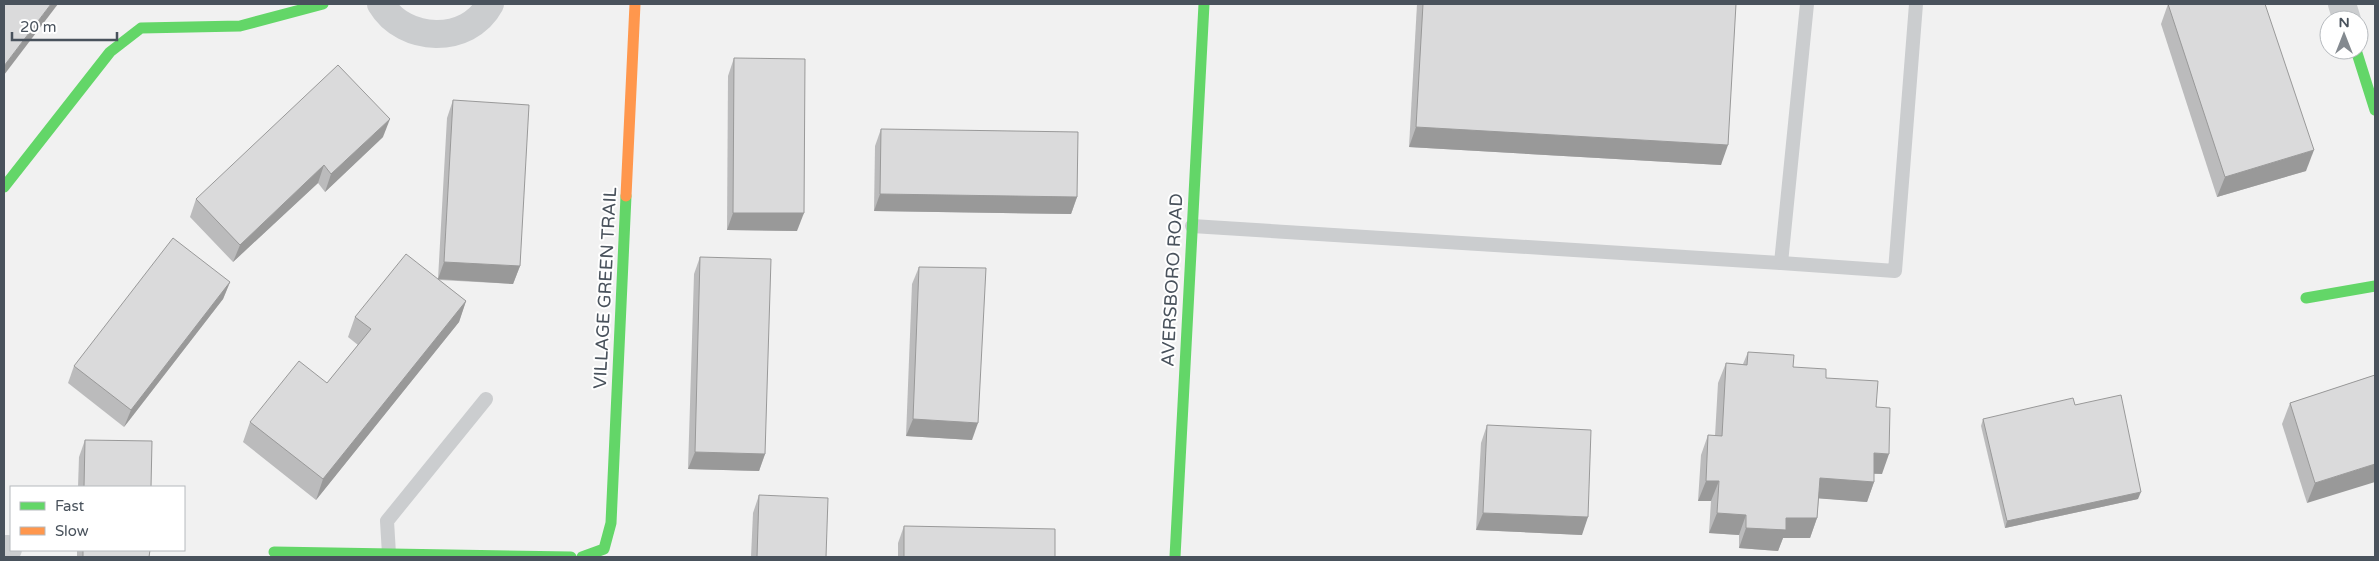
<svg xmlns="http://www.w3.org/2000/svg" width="2379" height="561" viewBox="0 0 2379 561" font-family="'Varela Round',sans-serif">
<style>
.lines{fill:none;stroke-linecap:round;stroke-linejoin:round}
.lane{stroke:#cbcdcf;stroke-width:14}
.street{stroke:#cbcdcf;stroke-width:28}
.fast{stroke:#63d668;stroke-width:11}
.slow{stroke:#ff974d;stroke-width:11}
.wall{fill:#bbbbbc}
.shaded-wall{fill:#999}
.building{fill:#dadadb;stroke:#999}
.labels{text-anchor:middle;stroke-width:4;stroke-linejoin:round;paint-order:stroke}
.street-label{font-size:18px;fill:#49525c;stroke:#fff}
</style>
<rect width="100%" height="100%" fill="#f1f1f1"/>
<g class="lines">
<!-- lane -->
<g class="lane">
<path d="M1192,226L1781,263L1807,4"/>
<path d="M1781,263L1895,271L1916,4"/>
<path d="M389,554L387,521L486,399"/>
</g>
<!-- street -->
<g class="street">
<path d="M381,4C404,43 468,45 490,4"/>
<path d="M2342,4L2347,20"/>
<path d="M4,549H8"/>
</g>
<!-- fast -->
<g class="fast">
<path d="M2356,50L2375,110"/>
<path d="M4,187L110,52L141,28L240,26L323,4"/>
<path d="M2306,298L2375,286"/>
<path d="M274,552L571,557"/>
<path d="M582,557L604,549L611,523L626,196"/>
<path d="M1175,557L1204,4"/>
</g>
<!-- slow -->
<path class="slow" d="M626,196L635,4"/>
</g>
<!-- wall -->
<g class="wall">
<path d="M1417,4H1736L1721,165L1409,147Z"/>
<path d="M2168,4L2306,171L2217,197L2161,24Z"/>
<path d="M734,58L797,231L727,230L728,76Z"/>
<path d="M453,100L520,266L513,284L439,280L466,301L459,322L316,500L243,442L250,422L327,383L358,345L348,337L355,317L438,279L447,118Z"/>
<path d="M881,129L1077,197L1071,214L874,211L875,146Z"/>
<path d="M383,137L325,192L318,183L233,262L190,217L196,199Z"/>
<path d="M700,257L765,454L759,471L688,469L694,274Z"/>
<path d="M919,267L972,440L906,436L912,284Z"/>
<path d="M230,282L223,299L124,427L68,383L74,366Z"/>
<path d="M1748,352L1826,378L1876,407L1882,474H1874V482L1867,502L1819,498L1817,518L1810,538H1783L1778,551L1739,548V535L1709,533L1711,501H1698L1701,455L1708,435L1715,436L1718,383L1726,363L1743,364Z"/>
<path d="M2375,375L2307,503L2282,424L2290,403Z"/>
<path d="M2075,405L2138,499L2005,528L1981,426L1983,419Z"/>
<path d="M1487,425L1582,535L1476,530L1481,443Z"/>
<path d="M85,440L151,487H78L79,457Z"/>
<path d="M759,495L826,557H751L753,513Z"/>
<path d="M904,526L1055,557H898V543Z"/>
<path d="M77,550H150L149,557H77Z"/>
</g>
<!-- shaded-wall -->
<g class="shaded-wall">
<path d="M51,4H58L4,75V66Z"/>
<path d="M390,119L383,137L325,192L331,174Z"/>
<path d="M1416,127L1728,145L1721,165L1409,147Z"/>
<path d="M2314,150L2306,171L2217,197L2225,177Z"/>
<path d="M324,165L318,183L233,262L240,245Z"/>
<path d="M880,194L1077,197L1071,214L874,211Z"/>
<path d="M733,213H804L797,231L727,230Z"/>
<path d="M444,262L520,266L513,284L438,279Z"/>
<path d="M230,282L223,299L124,427L131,410Z"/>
<path d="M466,301L459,322L316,500L323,479Z"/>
<path d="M913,419L978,423L972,440L906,436Z"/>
<path d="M695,452L765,454L759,471L688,469Z"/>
<path d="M1874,453L1889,454L1882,474L1866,473Z"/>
<path d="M2375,464V482L2307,503L2315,483Z"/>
<path d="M1820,478L1874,482L1867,502L1813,498Z"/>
<path d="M1706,481H1719L1711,501H1698Z"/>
<path d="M2141,492L2138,499L2005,528L2007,521Z"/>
<path d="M1483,513L1588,517L1582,535L1476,530Z"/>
<path d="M1717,513L1746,515L1739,535L1709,533Z"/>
<path d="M1786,518H1817L1810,538H1783L1778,551L1739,548L1746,528Z"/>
</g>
<!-- building -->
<g class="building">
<path d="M4,4H51L4,66Z"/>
<path d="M1423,4H1736L1728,145L1416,127Z"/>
<path d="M2168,4H2265L2314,150L2225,177Z"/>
<path d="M734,58L805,59L804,213H733Z"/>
<path d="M338,65L390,119L331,174L324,165L240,245L196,199Z"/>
<path d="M453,100L529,105L520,266L444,262Z"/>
<path d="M881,129L1078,132L1077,197L880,194Z"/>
<path d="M173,238L230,282L131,410L74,366Z"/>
<path d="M406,254L466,301L323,479L250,422L299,361L327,383L371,329L355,317Z"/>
<path d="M700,257L771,259L765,454L695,452Z"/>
<path d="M919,267L986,268L978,423L913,419Z"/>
<path d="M1748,352L1794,355L1793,367L1826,369V378L1878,381L1876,407L1890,408L1889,454L1874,453V482L1820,478L1817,518H1786V530L1746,528V515L1717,513L1719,481H1706L1708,435L1722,436L1726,363L1747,365Z"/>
<path d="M2375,375V464L2315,483L2290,403Z"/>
<path d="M2121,395L2141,492L2007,521L1983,419L2073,398L2075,405Z"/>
<path d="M1487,425L1591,430L1588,517L1483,513Z"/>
<path d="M85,440L152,441L151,487H84Z"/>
<path d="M759,495L828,498L826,557H757Z"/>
<path d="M904,526L1055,529V557H904Z"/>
<path d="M83,550H150L149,557H83Z"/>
</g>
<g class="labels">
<!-- street labels -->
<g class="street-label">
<text transform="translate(1172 280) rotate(-87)" y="6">AVERSBORO ROAD</text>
<text transform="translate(605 288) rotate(-87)" y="6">VILLAGE GREEN TRAIL</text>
</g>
</g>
<!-- border -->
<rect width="2379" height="561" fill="none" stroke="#49525c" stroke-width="10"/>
<!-- legend -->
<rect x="10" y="486" width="175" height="65" fill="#ffffff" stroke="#b6babe"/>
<rect x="20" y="502" width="25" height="8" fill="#63d668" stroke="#b6babe"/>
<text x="55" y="511" font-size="15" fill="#49525c">Fast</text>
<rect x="20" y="527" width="25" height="8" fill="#ff974d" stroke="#b6babe"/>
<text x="55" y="536" font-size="15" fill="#49525c">Slow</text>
<!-- north arrow -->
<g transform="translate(2344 35)"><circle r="24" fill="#ffffff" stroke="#b6babe"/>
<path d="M0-4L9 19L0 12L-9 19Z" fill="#848a90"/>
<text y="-8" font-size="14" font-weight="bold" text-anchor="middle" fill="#49525c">N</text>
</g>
<!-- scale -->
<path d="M12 32v8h105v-8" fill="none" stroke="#49525c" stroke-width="2.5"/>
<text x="20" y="32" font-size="15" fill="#49525c" stroke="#ffffff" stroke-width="4" paint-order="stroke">20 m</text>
</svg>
